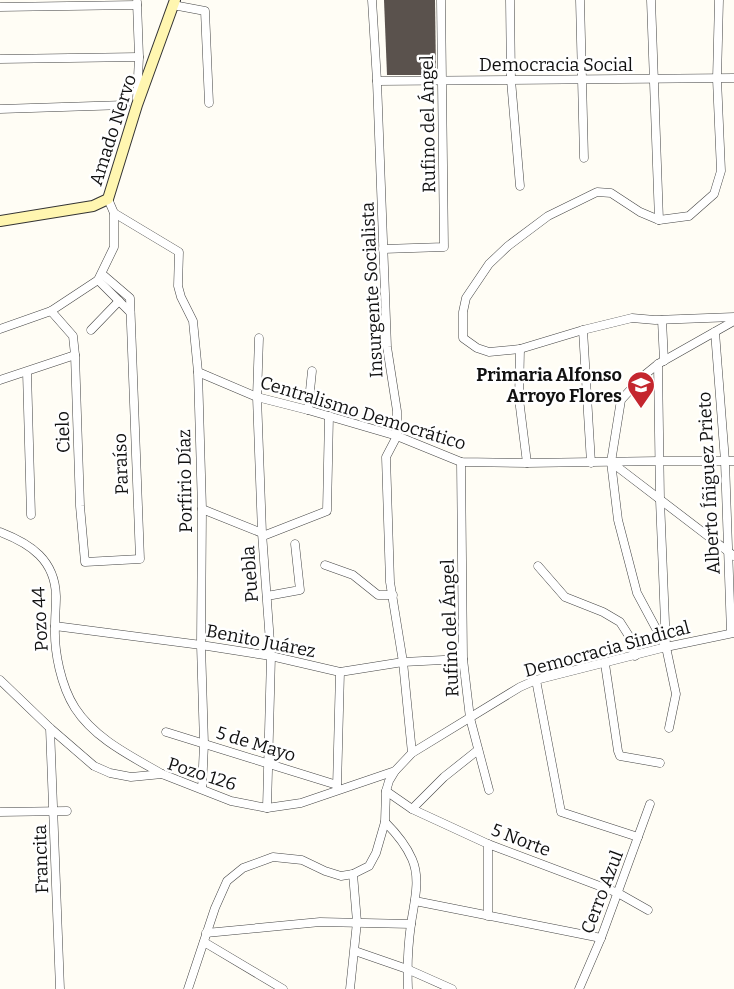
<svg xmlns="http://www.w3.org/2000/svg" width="734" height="989" viewBox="0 0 734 989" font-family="Bitter,serif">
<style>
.building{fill:#5a524d}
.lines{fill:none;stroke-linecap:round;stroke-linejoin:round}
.minor-casing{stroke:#444;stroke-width:9}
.secondary-casing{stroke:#333;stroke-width:12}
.minor{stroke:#fff;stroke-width:8}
.secondary{stroke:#fff6b0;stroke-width:10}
.labels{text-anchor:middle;stroke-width:5;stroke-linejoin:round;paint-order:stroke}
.street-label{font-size:18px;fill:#111;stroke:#fff}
.poi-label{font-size:18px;font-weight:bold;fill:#111;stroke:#fff;text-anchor:end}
</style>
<rect width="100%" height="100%" fill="#fffdf5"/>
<!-- building -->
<path class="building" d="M384,0H435L436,75H387Z"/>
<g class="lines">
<!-- minor casing -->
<g class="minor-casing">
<g id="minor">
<path d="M372,0L377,81L387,347L397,411V436L386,457L390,582L403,662L412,753"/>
<path d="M510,0L511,80L520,186"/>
<path d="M580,0L584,158"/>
<path d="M651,0L659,220"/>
<path d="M719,0L717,79L721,171L714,194L689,216L659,220L640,212L611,193L597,192L548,216L508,246L489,264L466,298L463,312V338L477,348L489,352L520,349L583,330L632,318L655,320L734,317"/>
<path d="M137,2L139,57L137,98"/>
<path d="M173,5L205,11L209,103"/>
<path d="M0,7L137,5"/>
<path d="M0,59L139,57"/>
<path d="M377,81L734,78"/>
<path d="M0,109L125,105"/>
<path d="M114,213L179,252L178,286L181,297L193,321L198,372L202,509L201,645L204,744L202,789"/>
<path d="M383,249L444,247L441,0"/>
<path d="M98,280L130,312"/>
<path d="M51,311L73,336L75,355L80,506L85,562L140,559L130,298L102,274"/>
<path d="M662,320L664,361"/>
<path d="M0,329L51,311L98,280L114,247V213L108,199"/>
<path d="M91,330L119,301"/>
<path d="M583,330L591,463"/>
<path d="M715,332L725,461L731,633"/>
<path d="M259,338L257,397L262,533L271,656L267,808"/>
<path d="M520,349L519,399L527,463"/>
<path d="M658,364L660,500L666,647L676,694L669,728"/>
<path d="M27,372L31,515"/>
<path d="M198,372L257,397L308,410L397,436L461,462L527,463L659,461H734"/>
<path d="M0,380L75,355"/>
<path d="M308,410L312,371"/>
<path d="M461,462L463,659L470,718L489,790"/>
<path d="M611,462L734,556"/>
<path d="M202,509L262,533"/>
<path d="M0,532C31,544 55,560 56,596C56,606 55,616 55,627C54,652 61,686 75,708C95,739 131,756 162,774"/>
<path d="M263,536L327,511L329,416"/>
<path d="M325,565L353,575L378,595H393"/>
<path d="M538,566L565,597L603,612L620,622L629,636L635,656"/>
<path d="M267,596L300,590L295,544"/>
<path d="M55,626L201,645L271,656L340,672L403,662L463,659"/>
<path d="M666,647L637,593L618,520L611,462L621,400L642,377L658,364L734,321"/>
<path d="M605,664L618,751L620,756L660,763"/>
<path d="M0,680L50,728L94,766L110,773L131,777L162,774L231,801L267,808L301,803L395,771L412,753L520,687L536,680L666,647L734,633"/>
<path d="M536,680L561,812L638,837"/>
<path d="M50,728L60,989"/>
<path d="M166,732L337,785"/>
<path d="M337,787L340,672"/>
<path d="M386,791L412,809L488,844L618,893L648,910"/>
<path d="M412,809L444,777L478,750"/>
<path d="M0,812L67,811"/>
<path d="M385,822C396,833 406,845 412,859C421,879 414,903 411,924C408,945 407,967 408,989"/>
<path d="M488,844V916"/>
<path d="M415,901L601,938"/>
<path d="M206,933L320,922L411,924"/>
<path d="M204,942L283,989"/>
<path d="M355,951L407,969L452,989"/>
<path d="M188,989L215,908L227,881L243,868L273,857L302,860L325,871L341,876L353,874L369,866L376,853L385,822L386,791L389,781L395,771"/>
<path d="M350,989L357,922L353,874"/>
<path d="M579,989L601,938L650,804"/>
</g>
</g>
<!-- secondary casing -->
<g class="secondary-casing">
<path id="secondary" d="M0,221L93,206L108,199L137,105L175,0"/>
</g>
<!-- minor -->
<use href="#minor" class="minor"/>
<!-- secondary -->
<use href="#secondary" class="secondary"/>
</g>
<!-- icons -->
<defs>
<g id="school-pin" transform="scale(1.4375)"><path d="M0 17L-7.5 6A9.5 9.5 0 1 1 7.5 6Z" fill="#c4262e" stroke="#fff"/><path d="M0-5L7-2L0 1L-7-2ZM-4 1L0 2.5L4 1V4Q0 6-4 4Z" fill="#fff"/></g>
</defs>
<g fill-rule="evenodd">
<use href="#school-pin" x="641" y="385"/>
</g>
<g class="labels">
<!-- street labels -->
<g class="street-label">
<text x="556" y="71">Democracia Social</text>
<text transform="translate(428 124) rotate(-91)" y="6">Rufino del Ángel</text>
<text transform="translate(113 130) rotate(-72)" y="6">Amado Nervo</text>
<text transform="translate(372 290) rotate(-93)" y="6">Insurgente Socialista</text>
<text transform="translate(363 413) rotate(17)" y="6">Centralismo Democrático</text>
<text transform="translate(63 432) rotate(-92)" y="6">Cielo</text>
<text transform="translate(121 464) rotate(-92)" y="6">Paraíso</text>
<text transform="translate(185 481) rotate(-91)" y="6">Porfirio Díaz</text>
<text transform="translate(709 483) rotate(-93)" y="6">Alberto Íñiguez Prieto</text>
<text transform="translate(250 574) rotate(-94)" y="6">Puebla</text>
<text transform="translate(40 619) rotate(-93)" y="6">Pozo 44</text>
<text transform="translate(450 628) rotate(-92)" y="6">Rufino del Ángel</text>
<text transform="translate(261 641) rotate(11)" y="6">Benito Juárez</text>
<text transform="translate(607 649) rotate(-15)" y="6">Democracia Sindical</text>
<text transform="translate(256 744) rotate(17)" y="6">5 de Mayo</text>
<text transform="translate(202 774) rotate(18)" y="6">Pozo 126</text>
<text transform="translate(521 840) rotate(21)" y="6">5 Norte</text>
<text transform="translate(41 859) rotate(-92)" y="6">Francita</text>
<text transform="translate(602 892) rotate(-69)" y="6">Cerro Azul</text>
</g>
<!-- poi labels -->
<g class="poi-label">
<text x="622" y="381">Primaria Alfonso<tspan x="622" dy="21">Arroyo Flores</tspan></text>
</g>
</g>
</svg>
